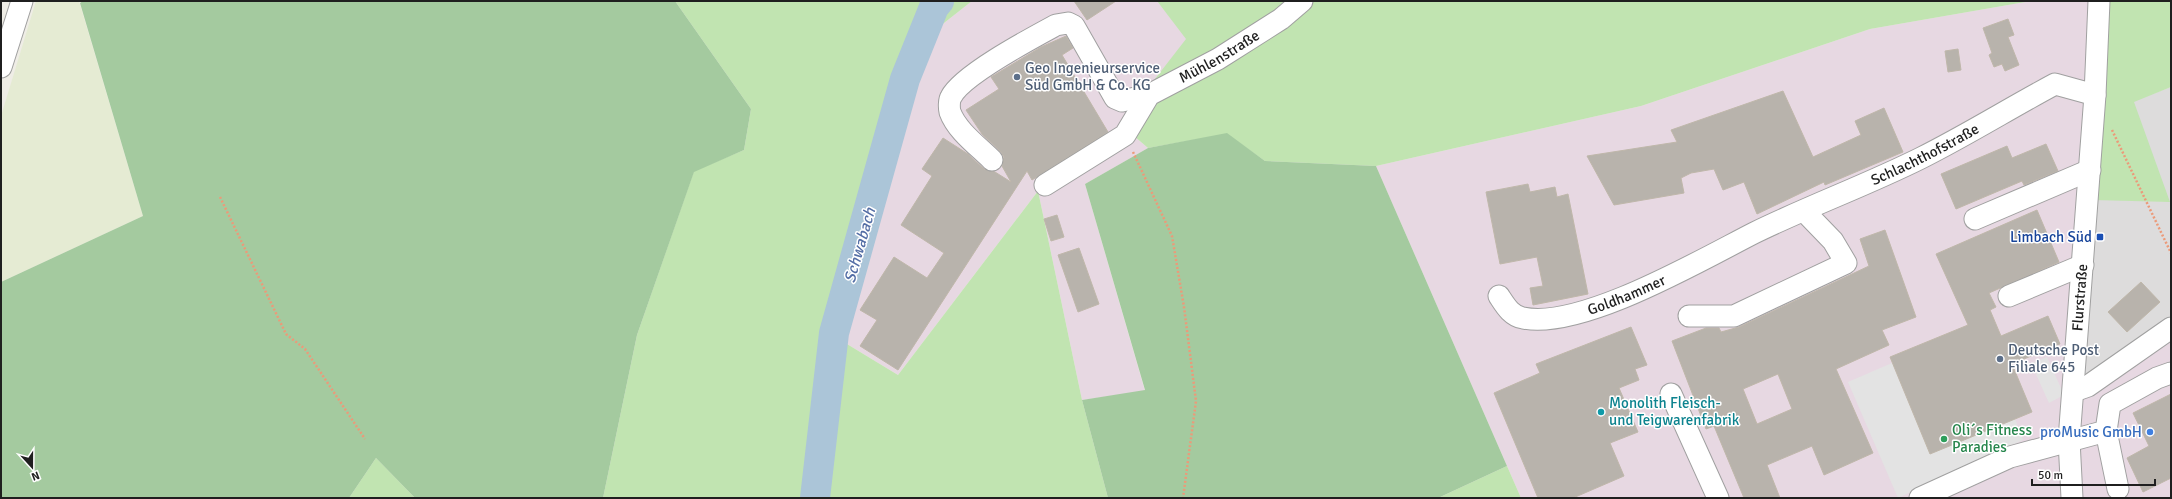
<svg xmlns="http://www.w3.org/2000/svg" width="2172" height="499" viewBox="0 0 2172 499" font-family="Signika,sans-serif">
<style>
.residential{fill:#dddcdc}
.industrial{fill:#e7d8e2}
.farmland{fill:#e5ebd3}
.grass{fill:#c1e4b1}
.forest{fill:#a4ca9f}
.parking{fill:#e3e3e3}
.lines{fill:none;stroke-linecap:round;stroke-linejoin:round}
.river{stroke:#abc5d8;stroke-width:30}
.building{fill:#b8b3ac;stroke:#bfb7aa;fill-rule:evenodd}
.minor-casing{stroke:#a0a0a0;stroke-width:23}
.path{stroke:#ec9a79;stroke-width:2.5;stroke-dasharray:2 2;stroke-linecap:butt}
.minor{stroke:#fff;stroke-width:21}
.service-dot{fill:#5c6f8a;stroke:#fff;stroke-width:1.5}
.transit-dot{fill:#1a4fb4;stroke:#fff;stroke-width:1.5}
.culture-dot{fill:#0f9aa8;stroke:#fff;stroke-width:1.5}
.shop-dot{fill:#3f7fe0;stroke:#fff;stroke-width:1.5}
.leisure-dot{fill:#2e9e5b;stroke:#fff;stroke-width:1.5}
.labels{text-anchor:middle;stroke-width:3;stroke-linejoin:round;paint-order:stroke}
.street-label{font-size:15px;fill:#1f1f1f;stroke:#fff}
.service-label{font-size:15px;fill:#4e5e75;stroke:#fff;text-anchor:start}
.transit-label{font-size:15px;fill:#164399;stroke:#fff;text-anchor:end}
.culture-label{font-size:15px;fill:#0d838f;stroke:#fff;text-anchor:start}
.leisure-label{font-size:15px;fill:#27864d;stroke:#fff;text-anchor:start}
.shop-label{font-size:15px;fill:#366cbe;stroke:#fff;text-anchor:end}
.water-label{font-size:16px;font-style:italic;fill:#546ea5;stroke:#fff}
</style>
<rect width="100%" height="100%" fill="#efede6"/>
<!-- residential -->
<path class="residential" d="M2171,87V331L2077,400L2093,200L2134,101Z"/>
<!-- industrial -->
<g class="industrial">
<path d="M972,1H1157L1187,39L1120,124L1148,148L1085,184L1145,391L1082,400L1038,191L898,375L842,341L930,34Z"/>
<path d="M2031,1H2106L2077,399L2171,331V498H1521L1376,166L1641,106L1870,29Z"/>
</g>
<!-- farmland -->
<path class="farmland" d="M36,1H79L143,216L1,282V116Z"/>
<!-- grass -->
<g class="grass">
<path d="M675,1H972L930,34L842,341L898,375L1038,191L1082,400L1108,498H603L637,335L694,171L744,150L751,109Z"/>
<path d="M1157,1H2031L1870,29L1641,106L1376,166L1265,161L1227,134L1148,148L1120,124L1186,39Z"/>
<path d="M2106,1H2171V87L2134,102L2170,202L2093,200Z"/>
<path d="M376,458L415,498H349Z"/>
<path d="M1507,466L1521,498H1438Z"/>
</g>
<!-- forest -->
<g class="forest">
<path d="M83,1H675L751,109L744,150L694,172L637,335L603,498H415L376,458L349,498H1V282L143,216L80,3Z"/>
<path d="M1227,133L1265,161L1376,166L1507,466L1438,498H1108L1082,400L1145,390L1085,184L1148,148Z"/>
</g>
<!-- parking -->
<g class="parking">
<path d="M2047,357L2064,395L2049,403L2031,363Z"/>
<path d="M1892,363L1930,454L2015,419L2023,440L1898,498L1848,382Z"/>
</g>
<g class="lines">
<!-- river -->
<path class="river" d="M815,498L834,333L905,79L934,7L939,1"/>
</g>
<!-- building -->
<g class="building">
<path d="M1074,1H1116L1087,20Z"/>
<path d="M2008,19L2014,35L2008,37L2019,65L2005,71L2002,64L1994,67L1989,55L1992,53L1983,28Z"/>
<path d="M1066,36L1073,48L1062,55L1108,132L1032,180L1027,171L898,370L860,346L877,320L860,310L894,257L927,278L944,253L901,225L932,176L922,169L943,138L968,154L984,169L995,172L1011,182L1002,166L1004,157L1001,152L982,134L966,110L999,89L991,77L1041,47Z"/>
<path d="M1958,49L1961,70L1948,72L1945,51Z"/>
<path d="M1783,91L1813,157L1861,135L1855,121L1884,108L1903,152L1825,185L1824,182L1757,214L1744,182L1723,190L1714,169L1691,173L1681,178L1684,193L1614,205L1587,156L1677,142L1671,130Z"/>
<path d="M2046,144L2058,171L2024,185L2022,181L1956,209L1941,174L2007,146L2012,158Z"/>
<path d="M1528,184L1530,192L1555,187L1557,197L1568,194L1588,294L1533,305L1530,288L1543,286L1537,257L1500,264L1486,192Z"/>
<path d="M2037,210L2059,262L1989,293L1996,307L1990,310L2001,336L2048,316L2060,344L2012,364L2032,412L1930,454L1890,357L1968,325L1936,254Z"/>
<path d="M1057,215L1064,237L1051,241L1044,219Z"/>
<path d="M1885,230L1916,317L1882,330L1889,345L1836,369L1873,453L1824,475L1812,446L1767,465L1780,498H1744L1714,426L1706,429L1672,341L1706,328H1719L1721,332L1739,327L1869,266L1860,239ZM1778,374L1792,409L1757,424L1743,389Z"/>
<path d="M1079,248L1099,304L1078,312L1058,255Z"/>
<path d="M2141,282L2160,302L2127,332L2108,312Z"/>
<path d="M1631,327L1647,365L1635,369L1639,380L1619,388L1638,432L1610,443L1624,476L1573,498H1538L1494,393L1540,373L1536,364Z"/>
<path d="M2171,394V478L2143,492L2127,458L2149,446L2133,413Z"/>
</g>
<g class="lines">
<!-- minor casing -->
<g class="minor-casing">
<g id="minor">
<path d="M1,67L22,1"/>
<path d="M992,160C978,146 957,131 950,112C949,108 949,100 951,97C962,75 1032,38 1056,25L1068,23L1074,26L1115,98L1122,101L1149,95"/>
<path id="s1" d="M1045,185L1125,135L1149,95L1218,59L1281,19L1302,1"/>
<path d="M1975,219L2090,170"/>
<path id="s2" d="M1499,296C1505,305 1511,316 1523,318C1581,330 1701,260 1754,233C1809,206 1867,185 1921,158C1967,135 2010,108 2055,84L2095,95"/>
<path d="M2009,296L2083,265"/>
<path d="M1689,316H1734L1846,263L1833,241L1804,211"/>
<path d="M2074,391L2088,386L2171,328"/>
<path d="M1671,394L1718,498"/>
<path d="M2106,431L2118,489"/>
<path d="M1920,498L2010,457L2106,431L2110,404L2157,378L2171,373"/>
<path id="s3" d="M2072,498L2069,440L2095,95L2099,1"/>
</g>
</g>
<!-- path -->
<g class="path">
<path d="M2112,130L2171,253"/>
<path d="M1133,152L1172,236L1184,307L1196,401L1183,498"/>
<path d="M220,197L286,334L305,349L365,439"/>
</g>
<!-- minor -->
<use href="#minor" class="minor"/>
</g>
<!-- markers -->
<g class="service-dot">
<circle cx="1017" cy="77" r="4"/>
<circle cx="2000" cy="359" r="4"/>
</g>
<rect class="transit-dot" x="2096" y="233" width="8" height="8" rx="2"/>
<circle class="culture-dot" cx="1601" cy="412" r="4"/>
<circle class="shop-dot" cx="2150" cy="432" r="4"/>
<circle class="leisure-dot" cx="1944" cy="439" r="4"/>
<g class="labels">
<!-- street labels -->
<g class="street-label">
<text dy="5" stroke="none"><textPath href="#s1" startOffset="221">Mühlenstraße</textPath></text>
<text dy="5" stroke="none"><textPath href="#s2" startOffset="471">Schlachthofstraße</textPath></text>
<text dy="5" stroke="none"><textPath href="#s2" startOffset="141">Goldhammer</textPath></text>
<text dy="5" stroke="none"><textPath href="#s3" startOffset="201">Flurstraße</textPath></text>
</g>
<!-- service labels -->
<g class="service-label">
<text x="1025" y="73">Geo Ingenieurservice<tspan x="1025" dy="17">Süd GmbH &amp; Co. KG</tspan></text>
<text x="2008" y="355">Deutsche Post<tspan x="2008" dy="17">Filiale 645</tspan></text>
</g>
<!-- transit labels -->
<g class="transit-label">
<text x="2092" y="242">Limbach Süd</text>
</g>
<!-- culture labels -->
<g class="culture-label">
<text x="1609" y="408">Monolith Fleisch-<tspan x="1609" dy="17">und Teigwarenfabrik</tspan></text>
</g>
<!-- leisure labels -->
<g class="leisure-label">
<text x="1952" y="435">Oli´s Fitness<tspan x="1952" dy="17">Paradies</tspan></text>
</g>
<!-- shop labels -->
<g class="shop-label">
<text x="2142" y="437">proMusic GmbH</text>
</g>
<!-- water labels -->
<g class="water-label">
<text transform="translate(859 245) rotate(-74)" y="6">Schwabach</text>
</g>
</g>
<!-- border -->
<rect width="2172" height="499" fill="none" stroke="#1f1f1f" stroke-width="4"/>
<!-- north arrow -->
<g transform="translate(32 467) rotate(159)" stroke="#ffffff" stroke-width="3" paint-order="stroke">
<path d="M0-3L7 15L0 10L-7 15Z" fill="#1f1f1f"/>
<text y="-6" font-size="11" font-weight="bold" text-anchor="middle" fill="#1f1f1f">N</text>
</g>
<!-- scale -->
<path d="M2032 479v6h123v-6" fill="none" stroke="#1f1f1f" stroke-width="2"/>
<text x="2038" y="479" font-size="12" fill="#1f1f1f" stroke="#ffffff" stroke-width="3" paint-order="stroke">50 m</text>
</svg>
